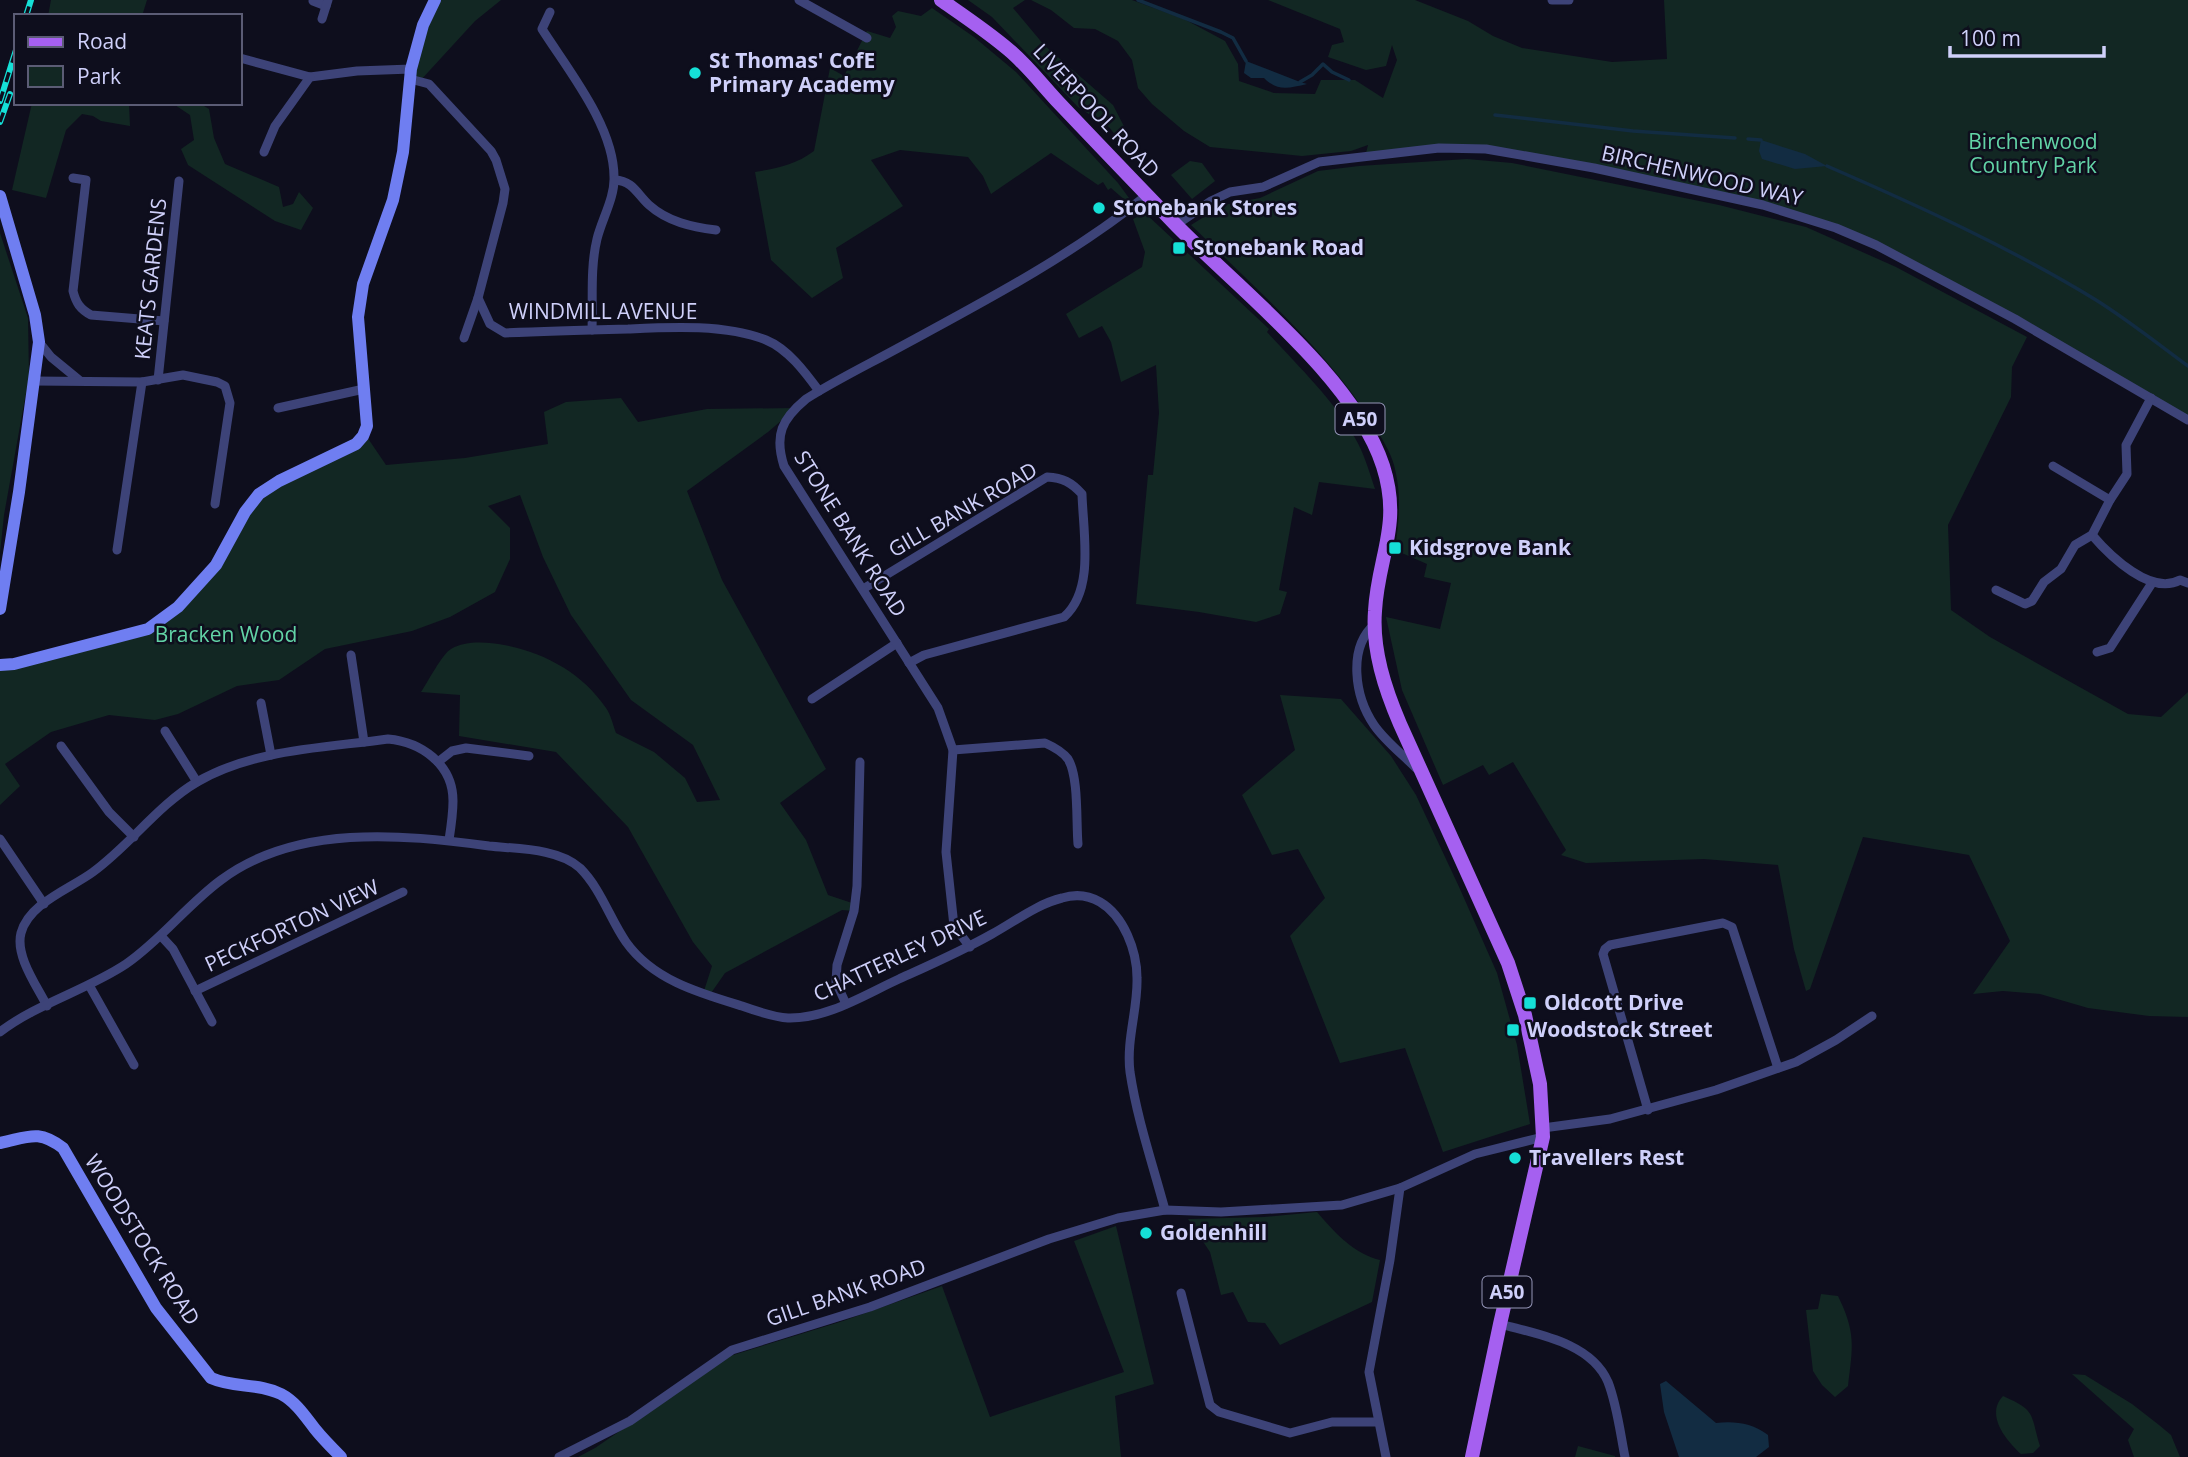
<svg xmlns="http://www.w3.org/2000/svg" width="2188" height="1457" viewBox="0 0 2188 1457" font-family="'Open Sans',sans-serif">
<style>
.green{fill:#122723}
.water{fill:#122c42}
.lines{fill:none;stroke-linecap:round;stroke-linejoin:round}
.stream{stroke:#122c42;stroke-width:3.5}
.street{stroke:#3d4378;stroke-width:9}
.secondary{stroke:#6f7ef1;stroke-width:12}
.primary{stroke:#a560f0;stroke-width:14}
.rail-casing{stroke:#15e0d7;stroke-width:6}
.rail{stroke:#0e0e1d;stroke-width:3.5;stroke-dasharray:10;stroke-linecap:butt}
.poi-dot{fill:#15e0d7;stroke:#0e0e1d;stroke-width:2.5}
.labels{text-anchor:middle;stroke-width:5;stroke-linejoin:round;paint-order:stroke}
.shield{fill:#0e0e1d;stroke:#9596b8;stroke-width:2}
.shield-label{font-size:19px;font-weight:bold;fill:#cfd0fa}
.poi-label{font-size:21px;font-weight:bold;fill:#cfd0fa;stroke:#0e0e1d;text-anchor:start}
.street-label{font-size:21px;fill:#cfd0fa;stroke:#0e0e1d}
.park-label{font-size:21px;fill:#62d3a6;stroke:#0e0e1d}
</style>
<rect width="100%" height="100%" fill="#0e0e1d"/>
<!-- green -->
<g class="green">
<path d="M51,0H147L142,16H48Z"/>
<path d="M435,0H501L475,21L419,82L410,79Z"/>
<path d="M968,0H1025L1013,8L1044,45L1113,105L1131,140L1123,145L1109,127L1078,107L992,17Z"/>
<path d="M1031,0H1132L1184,19L1225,41L1238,64L1239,81L1274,93L1315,94L1321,80H1355L1383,98L1397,60L1392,45L1386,66L1366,70L1328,57L1332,45L1344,42L1340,29L1268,0H1415L1468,21L1493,36L1522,48L1612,62L1667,59L1664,0H2188V420L1876,245L1782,211L1483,149L1365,157L1368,145L1351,151L1302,156L1210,147L1184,131L1152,104L1138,88L1132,60L1118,41L1095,29L1074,28L1051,10Z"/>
<path d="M932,8L974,37L1016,72L1118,183L1129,198L1127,202L1111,188L1108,190L1103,182L1098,185L1051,153L991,194L983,176L968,157L900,150L871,160L903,206L836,248L843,278L812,298L771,260L755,172C778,168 795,165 814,151L830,68L844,76L867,31L890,38L896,27L892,16L898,11L921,16Z"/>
<path d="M32,103H129L130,126L101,121L93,116L82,114L66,130L46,198L12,190Z"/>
<path d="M172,103H199L209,109L214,138L225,164L279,187L283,207L293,204L299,192L313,208L301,230L275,221L188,165L181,149L194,140L190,115Z"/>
<path d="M1467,159L1512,163L1719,205L1806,227L1896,267L2027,337L2012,367L2011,397L1948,525L1951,610L1990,637L2128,714L2161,717L2188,692V1017L2149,1016L2088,1008L2040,994L2003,991L1973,994L2010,941L1969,855L1863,837L1810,989L1806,991L1794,949L1778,865L1704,859L1586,863L1561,855L1566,850L1513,762L1489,775L1483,765L1443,785L1402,690L1386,617L1440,629L1451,583L1424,577L1427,564L1395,550C1399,519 1402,496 1394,465C1390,451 1382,439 1375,427C1330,353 1253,286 1191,225L1223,205L1260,198L1318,171L1359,166Z"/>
<path d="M1190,161L1202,163L1215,181L1192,199L1171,175Z"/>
<path d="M1145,213L1269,329L1267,332C1297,365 1333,399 1355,438C1364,453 1369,471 1375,489L1319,482L1312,515L1294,507L1279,590L1287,592L1280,614L1256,622L1199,612L1136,604L1148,475H1153L1159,413L1156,365L1121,382L1111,342L1102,326L1079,338L1066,314L1142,267L1145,252L1133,219Z"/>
<path d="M0,233L28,318L29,376L4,515L0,553Z"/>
<path d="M621,398L638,422L707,409L796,408L768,432L687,491L722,580L826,769L780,803L806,840L828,895L855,904L854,911L842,910L725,973L709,996L703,994L712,966L693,942L628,827L556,752L459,736L460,695L421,692C428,682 442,654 451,649C466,640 488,642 504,645C545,653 582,673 606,708C611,715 613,725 616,733L654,752L685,778L697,802L720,800L693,745L631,700L571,615L543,557L520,495L488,506L510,528V559L495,592L450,617L412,631L325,649L279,680L237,686L178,714L155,720L109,715L51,732L5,764L20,786L0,805V671L150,633L178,607L262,496L367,437L386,465L465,458L548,444L544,412L566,402Z"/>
<path d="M1280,695L1341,699L1391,756L1416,795L1460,889L1497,973L1517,1045L1530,1124L1443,1152L1405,1048L1340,1063L1290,936L1325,898L1298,849L1272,855L1242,795L1295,750Z"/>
<path d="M1317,1212C1334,1232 1354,1254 1380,1260L1372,1302L1280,1345L1265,1323L1248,1322L1233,1292L1221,1295L1210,1252L1188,1219L1264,1217Z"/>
<path d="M1116,1226L1154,1384L1115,1396L1121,1457H578L595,1448L730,1356L843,1321L942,1286L990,1417L1124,1372L1074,1241Z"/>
<path d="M1821,1294L1838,1296C1856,1333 1853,1346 1848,1386L1835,1397L1822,1385L1813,1371L1806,1310L1818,1309Z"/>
<path d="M2072,1374L2085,1375L2132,1404L2159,1425L2171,1435L2180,1457H2134L2128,1440L2134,1429Z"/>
<path d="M2003,1396C2037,1411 2030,1414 2040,1446L2033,1453L2021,1454C2006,1440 1985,1415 2003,1396Z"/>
<path d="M1578,1446L1615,1456V1457H1575Z"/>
</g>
<!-- water -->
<g class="water">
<path d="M1246,61L1300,82L1307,84C1289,88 1278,92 1264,78H1251L1244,73Z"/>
<path d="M1761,140L1805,154L1827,166L1795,169L1762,159L1759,151Z"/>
<path d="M1666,1381L1716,1423C1735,1421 1752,1423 1768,1435L1769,1447L1756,1457H1679L1664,1412L1660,1384Z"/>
</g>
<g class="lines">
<!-- stream -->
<g class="stream">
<path d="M1138,0L1221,32L1233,38L1246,61"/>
<path d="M1300,82L1312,75L1323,64L1332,72L1349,80"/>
<path d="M1495,115L1633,131L1735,138"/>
<path d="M1748,139L1761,140"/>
<path d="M1827,166C1919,206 2011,248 2096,300C2128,320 2158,344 2188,366"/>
</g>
<!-- street -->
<g class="street">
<path d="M799,0L867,38"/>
<path d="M1552,0H1569"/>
<path d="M313,1L326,6"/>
<path d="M550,12L542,29C568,70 614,126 614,177C615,197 602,219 597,239C590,268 593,300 592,330"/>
<path d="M322,19L328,0"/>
<path d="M240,58L310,77L357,71L411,69"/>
<path d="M410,79L429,84L491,151L496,160L505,189L503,203L478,298L490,324L505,333C546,331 587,330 628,329C670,327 726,324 766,340C788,349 805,372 819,391"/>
<path d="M264,152L275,126L310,77"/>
<path d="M73,178L86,180L73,291C76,303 80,309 91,315L164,321"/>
<path d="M615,180C633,181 637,194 649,205C668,222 692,227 716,230"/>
<path d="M1176,225L1211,201L1230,192L1263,187L1319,162L1439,148L1486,149L1594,168L1763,205L1836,228L1876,245L2015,319L2188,420"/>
<path d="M464,338L478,298"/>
<path d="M39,342L51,357L79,380"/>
<path d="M158,380L179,181"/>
<path d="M34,381L142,382L183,375L217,382L225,386L230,403L215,504"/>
<path d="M278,408L364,389"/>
<path d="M2053,466L2110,500"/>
<path d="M2092,535C2110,556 2151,596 2180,580L2188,583"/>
<path d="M117,550L142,382"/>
<path d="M863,589L1047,477C1063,478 1071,482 1082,494C1083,532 1095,590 1064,617L924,655L909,663"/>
<path d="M1996,590L2025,604L2032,601L2044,582L2061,569L2075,545L2092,535L2110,500L2127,474L2126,445L2151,398"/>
<path d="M1375,624C1347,648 1355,697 1374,725C1385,741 1402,754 1416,768"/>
<path d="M2097,652L2110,648L2152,583"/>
<path d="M351,655L364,742"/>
<path d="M812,699L897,643"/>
<path d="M261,703L271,755"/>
<path d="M165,731L197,782"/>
<path d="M61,746L109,812L134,837"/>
<path d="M953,750L1045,743C1054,747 1062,751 1068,759C1079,777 1076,822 1078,844"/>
<path d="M438,762L452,751L466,748L529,756"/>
<path d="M0,839L44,904"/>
<path d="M161,936L173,949L212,1022"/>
<path d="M970,947L954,926L946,852L953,750L938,708L784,466C774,435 782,419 806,399C836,380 869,364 900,347C985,301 1071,256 1147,195"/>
<path d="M89,985L134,1065"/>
<path d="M195,991L403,892"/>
<path d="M846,1004L836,982L837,965L854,911L857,886L860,762"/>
<path d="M47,1006C37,986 15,956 21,933C29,903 70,889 93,872C130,845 158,805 197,782C254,749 324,748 388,739C421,742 453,764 453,801C453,814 451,827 449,840"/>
<path d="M0,1032C36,1004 87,990 126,964C161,940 187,905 221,880C296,824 401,834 489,846C517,849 558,848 580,868C601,889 610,919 626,942C653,980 699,993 742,1006C756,1011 773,1017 788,1018C827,1019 864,995 899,979C930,965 962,951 992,934C1014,922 1037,904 1062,898C1075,894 1088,895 1100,902C1124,916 1137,951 1137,978C1138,1009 1126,1040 1130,1072C1137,1119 1153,1165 1165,1210"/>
<path d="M1648,1110L1603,954L1605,949L1610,945L1723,923L1732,927L1778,1068"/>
<path d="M1543,1128L1610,1119L1716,1090L1796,1062L1836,1040L1872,1016"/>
<path d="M1181,1293L1210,1405L1219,1412L1290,1433L1332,1422H1377"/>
<path d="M1500,1324C1536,1334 1591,1342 1608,1382C1617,1405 1620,1432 1625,1457"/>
<path d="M559,1457L630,1421L732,1350L870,1307L1049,1239L1118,1218L1165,1210L1221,1212L1342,1205L1400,1188L1475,1154L1543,1137"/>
<path d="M1386,1457L1369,1372L1390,1260L1400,1188"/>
</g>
<!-- secondary -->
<g class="secondary">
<path d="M0,196L35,315L39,342L19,492L0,609"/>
<path d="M0,665L14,664L148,629L178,607L216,565L245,512L259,494L279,481L356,444L363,436L367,426L358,317L363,284L393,200L403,152L411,69L423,25L435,0"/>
<path d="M0,1143C29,1137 38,1129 63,1148L156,1308L211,1378C233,1388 259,1383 281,1394C296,1402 305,1416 315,1429C323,1439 332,1448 341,1457"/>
</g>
<!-- primary -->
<path class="primary" d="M941,0C964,16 988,32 1009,50C1028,66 1043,86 1060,104C1099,145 1138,186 1177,226C1241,291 1355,379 1383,466C1402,525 1378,556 1375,611C1372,650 1385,689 1400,724L1508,963L1525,1015L1540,1084L1543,1137L1500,1324L1472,1457"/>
<!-- rail casing -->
<g class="rail-casing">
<g id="rail">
<path d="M26,16L31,0"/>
<path d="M0,101L16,50"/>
<path d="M0,122L10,94"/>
</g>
</g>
<!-- rail -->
<use href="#rail" class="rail"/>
</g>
<!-- markers -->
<g class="poi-dot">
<circle cx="695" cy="73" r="7"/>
<circle cx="1099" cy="208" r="7"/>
<rect x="1172" y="241" width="14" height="14" rx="3.5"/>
<rect x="1388" y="541" width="14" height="14" rx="3.5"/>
<rect x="1523" y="996" width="14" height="14" rx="3.5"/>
<rect x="1506" y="1023" width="14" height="14" rx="3.5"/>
<circle cx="1515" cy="1158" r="7"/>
<circle cx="1146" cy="1233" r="7"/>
</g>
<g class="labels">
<!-- shield labels -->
<g class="shield">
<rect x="1335.5" y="403.5" width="49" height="31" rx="5"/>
<rect x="1482.5" y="1276.5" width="49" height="31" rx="5"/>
</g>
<g class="shield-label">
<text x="1360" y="426">A50</text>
<text x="1507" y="1299">A50</text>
</g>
<!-- poi labels -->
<g class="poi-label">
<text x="709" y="68">St Thomas' CofE<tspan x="709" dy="24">Primary Academy</tspan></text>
<text x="1113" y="215">Stonebank Stores</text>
<text x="1193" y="255">Stonebank Road</text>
<text x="1409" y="555">Kidsgrove Bank</text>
<text x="1544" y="1010">Oldcott Drive</text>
<text x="1527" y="1037">Woodstock Street</text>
<text x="1529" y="1165">Travellers Rest</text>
<text x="1160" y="1240">Goldenhill</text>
</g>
<!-- street labels -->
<g class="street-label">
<text transform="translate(1096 111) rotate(47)" y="7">LIVERPOOL ROAD</text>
<text transform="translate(1702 176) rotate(13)" y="7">BIRCHENWOOD WAY</text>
<text transform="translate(151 279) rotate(-84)" y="7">KEATS GARDENS</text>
<text x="603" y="319">WINDMILL AVENUE</text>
<text transform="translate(963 510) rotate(-30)" y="7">GILL BANK ROAD</text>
<text transform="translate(850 534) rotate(58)" y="7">STONE BANK ROAD</text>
<text transform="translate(292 926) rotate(-25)" y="7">PECKFORTON VIEW</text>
<text transform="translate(900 956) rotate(-25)" y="7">CHATTERLEY DRIVE</text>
<text transform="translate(142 1240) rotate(58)" y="7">WOODSTOCK ROAD</text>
<text transform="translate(846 1293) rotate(-19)" y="7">GILL BANK ROAD</text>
</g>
<!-- park labels -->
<g class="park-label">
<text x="2033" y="149">Birchenwood<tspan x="2033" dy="24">Country Park</tspan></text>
<text x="226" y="642">Bracken Wood</text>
</g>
</g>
<!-- legend -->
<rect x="14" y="14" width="228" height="91" fill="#0e0e1d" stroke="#5b5c75" stroke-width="2"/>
<rect x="28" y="37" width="35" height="10" fill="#a560f0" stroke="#5b5c75" stroke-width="2"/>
<text x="77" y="49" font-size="21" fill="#cfd0fa">Road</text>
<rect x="28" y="66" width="35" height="21" fill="#122723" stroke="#5b5c75" stroke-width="2"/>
<text x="77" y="84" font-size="21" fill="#cfd0fa">Park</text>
<!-- scale -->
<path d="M1950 46v10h154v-10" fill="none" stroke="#cfd0fa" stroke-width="3.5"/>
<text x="1960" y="46" font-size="21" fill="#cfd0fa" stroke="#0e0e1d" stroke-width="5" paint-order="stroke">100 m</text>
</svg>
